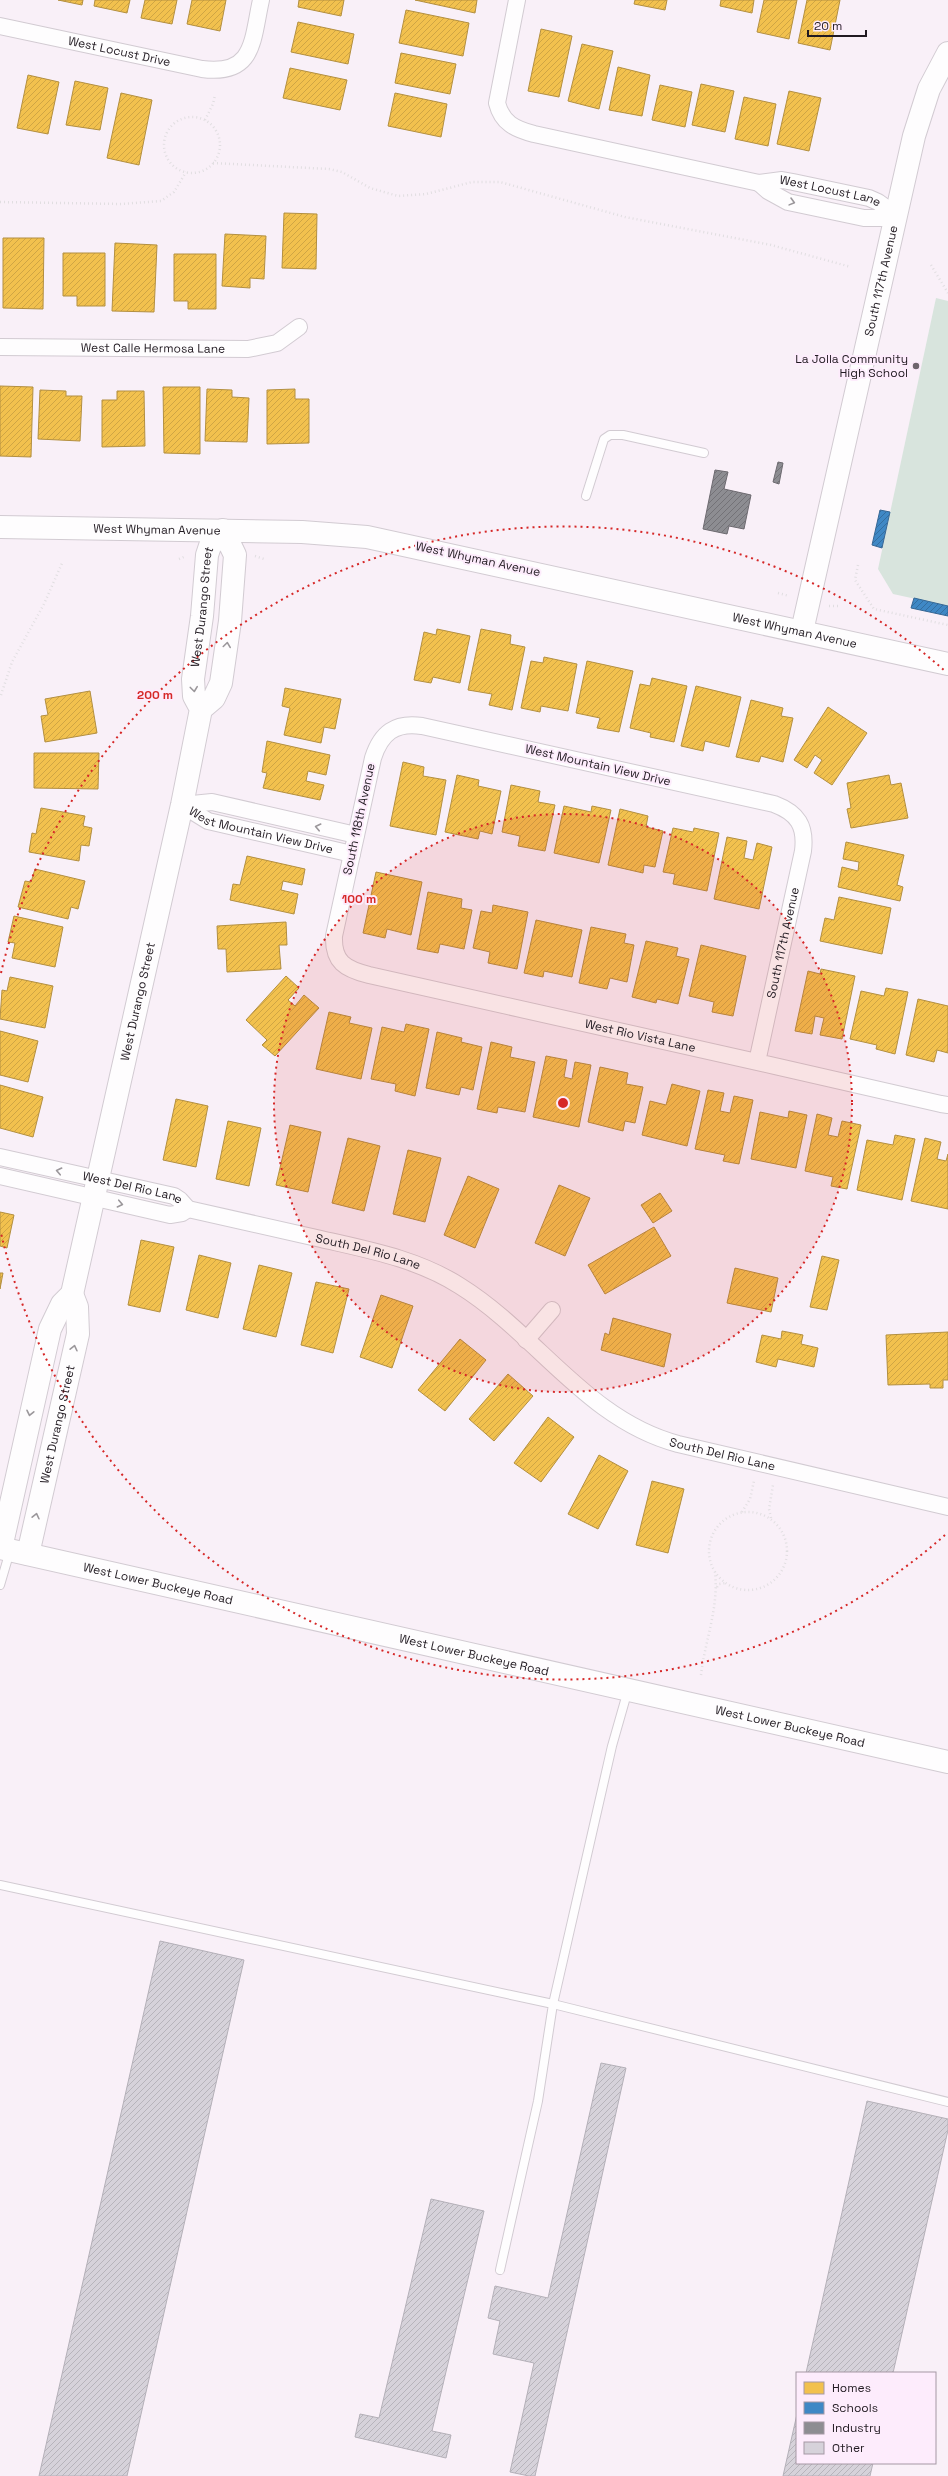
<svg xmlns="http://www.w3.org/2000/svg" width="948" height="2476" viewBox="0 0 948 2476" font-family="'Space Grotesk',sans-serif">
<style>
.grass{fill:#d8e4dd}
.homes{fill:url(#homes-hatch);stroke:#b38f40}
.schools{fill:url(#schools-hatch);stroke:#366794}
.industry{fill:url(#industry-hatch);stroke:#6d6a70}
.building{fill:url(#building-hatch);stroke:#b4b0b8}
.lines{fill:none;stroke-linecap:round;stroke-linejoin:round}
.lane-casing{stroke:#d2cbd2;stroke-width:10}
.street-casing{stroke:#d2cbd2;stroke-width:18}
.secondary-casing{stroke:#d2cbd2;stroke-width:24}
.path{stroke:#e1dee1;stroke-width:2.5;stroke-dasharray:1 3;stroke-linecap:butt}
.lane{stroke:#fefdfe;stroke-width:8}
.street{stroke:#fefdfe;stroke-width:16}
.secondary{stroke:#fefdfe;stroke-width:22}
.oneway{stroke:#9b979b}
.ring{fill:none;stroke:#d62828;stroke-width:2;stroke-dasharray:2 4}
.poi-dot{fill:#6d656c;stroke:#fdecfc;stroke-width:1.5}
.labels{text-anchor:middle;stroke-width:4;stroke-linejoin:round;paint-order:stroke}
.street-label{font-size:12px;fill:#211a21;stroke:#fdecfc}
.poi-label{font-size:12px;fill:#211a21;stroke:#fdecfc;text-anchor:end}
.centre{fill:#d62828;stroke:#fdecfc;stroke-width:2}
.ring-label{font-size:12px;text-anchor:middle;font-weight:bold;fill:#d62828;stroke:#fdecfc;stroke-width:4;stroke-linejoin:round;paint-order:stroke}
</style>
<defs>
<pattern id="homes-hatch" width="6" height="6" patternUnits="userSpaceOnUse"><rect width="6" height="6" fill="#f2c14e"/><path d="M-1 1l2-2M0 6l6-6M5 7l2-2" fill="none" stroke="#cfa544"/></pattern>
<pattern id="schools-hatch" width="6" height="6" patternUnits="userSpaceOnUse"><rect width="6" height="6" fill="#3f88c5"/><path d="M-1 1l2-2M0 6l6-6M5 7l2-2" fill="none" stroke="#346ea0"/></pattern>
<pattern id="industry-hatch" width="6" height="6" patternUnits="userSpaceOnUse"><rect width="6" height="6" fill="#8d8d92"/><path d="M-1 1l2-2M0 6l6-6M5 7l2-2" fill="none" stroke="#737277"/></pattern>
<pattern id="building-hatch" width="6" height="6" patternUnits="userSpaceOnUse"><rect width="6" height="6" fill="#d6d2da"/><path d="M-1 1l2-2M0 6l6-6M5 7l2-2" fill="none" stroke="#b7b4bb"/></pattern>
</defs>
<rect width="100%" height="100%" fill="#f9f0f8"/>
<!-- grass -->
<path class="grass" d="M936,298L948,301V606L893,594L878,569Z"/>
<!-- homes -->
<g class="homes">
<path d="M58,0H83L82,5Z"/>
<path d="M95,0H130L127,13L94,6Z"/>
<path d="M145,0H177L172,24L141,18Z"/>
<path d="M192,0H226L220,31L187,24Z"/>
<path d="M299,0H344L341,16L298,7Z"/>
<path d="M415,0H477L475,13Z"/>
<path d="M635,0H667L665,10L634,4Z"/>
<path d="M721,0H754L752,13L720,6Z"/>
<path d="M764,0H797L789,39L757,32Z"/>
<path d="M807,0H840L830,50L798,43Z"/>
<path d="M406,10L469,23L463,56L399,43Z"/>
<path d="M298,22L354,34L348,64L291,52Z"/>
<path d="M541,29L572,36L559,97L528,91Z"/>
<path d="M582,44L613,51L599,109L568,101Z"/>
<path d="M401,53L456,64L450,94L395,83Z"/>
<path d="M618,67L650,75L642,116L609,110Z"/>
<path d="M290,68L347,80L340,110L283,98Z"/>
<path d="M28,75L59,82L48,134L17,128Z"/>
<path d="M75,81L108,88L100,130L66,125Z"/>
<path d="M701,84L734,91L725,132L692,125Z"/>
<path d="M660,85L692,92L685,127L652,120Z"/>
<path d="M789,91L821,98L809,151L777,144Z"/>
<path d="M121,93L152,100L139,165L107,158Z"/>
<path d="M395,93L447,104L441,137L388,126Z"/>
<path d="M744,97L776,104L768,146L735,139Z"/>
<path d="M284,213L317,214L316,269L282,268Z"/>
<path d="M225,234L266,236L264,279L250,278V288L222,286Z"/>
<path d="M3,238H44L43,309L3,308Z"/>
<path d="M115,243L157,245L154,312L112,311Z"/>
<path d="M63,253H105V306H77V296H63Z"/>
<path d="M174,254H216V309H188V301H174Z"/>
<path d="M0,386L33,387L31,457L0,456Z"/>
<path d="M163,387H200V454L164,453Z"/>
<path d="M207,389L232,390V397L249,398L247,442L205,441Z"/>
<path d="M295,389V399H309V443L267,444V390Z"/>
<path d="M40,390L66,391V396H82L80,441L38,439Z"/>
<path d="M117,391H144L145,446L102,447V400H117Z"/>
<path d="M437,629L470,636L460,683L433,677L431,683L414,680L424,632L436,635Z"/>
<path d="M481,629L511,635L510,644L525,647L512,710L489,705L492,694L468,690Z"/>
<path d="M544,657L577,664L568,711L541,706L540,712L521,708L531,661L543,663Z"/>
<path d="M587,661L633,671L619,732L597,728L600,718L576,713Z"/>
<path d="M652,678L687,686L674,742L650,737L651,733L630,728L640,684L650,686Z"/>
<path d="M696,686L741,697L729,747L705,741L703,751L681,746Z"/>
<path d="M285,688L341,699L335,729L324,727L321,743L284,735L290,708L282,706Z"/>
<path d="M90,691L97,733L45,742L41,716L48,715L45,699Z"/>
<path d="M751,700L783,708L781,716L793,718L783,762L761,756L759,762L736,757Z"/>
<path d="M828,707L867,733L832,785L814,773L822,760L815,755L807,768L794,760Z"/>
<path d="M267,741L330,755L326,775L308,771L306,781L324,785L320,800L263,788L267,773L262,772Z"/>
<path d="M34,753H99L98,789L34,788Z"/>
<path d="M403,762L424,767L423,776L446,780L436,835L390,826Z"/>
<path d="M457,775L479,780L478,786L501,791L492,834L480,831L478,839L445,832Z"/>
<path d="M889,775L891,785L901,783L908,818L851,828L847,809L851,808L847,783Z"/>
<path d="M511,785L540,791L538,802L555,805L545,851L518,846L520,836L502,832Z"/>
<path d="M564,806L591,812L592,806L611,810L599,863L554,853Z"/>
<path d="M41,808L85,816L83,826L92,828L89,846L81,845L79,861L29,852L32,833L36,834Z"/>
<path d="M620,809L648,816L646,827L663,831L655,867L644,865L643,873L608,865Z"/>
<path d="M673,828L693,832L694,828L719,833L707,891L673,884L675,874L663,872Z"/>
<path d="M727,837L747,841L744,858L753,860L757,843L772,847L759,909L714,899Z"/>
<path d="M846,842L904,855L897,885L903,887L900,901L838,887L842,867L858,871L859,862L843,859Z"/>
<path d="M247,856L305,869L302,885L283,881L281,890L298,894L294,914L230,900L233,884L240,885Z"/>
<path d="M35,869L85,881L78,909L71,907L68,919L18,907L25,881L31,882Z"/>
<path d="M376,872L422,882L411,935L387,929L385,938L363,933Z"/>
<path d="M428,892L462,899L461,908L472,910L464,949L440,944L438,953L417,949Z"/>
<path d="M839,897L891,908L882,954L820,941L825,918L834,920Z"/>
<path d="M493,905L528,912L517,969L488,963L490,952L473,948L481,911L492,913Z"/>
<path d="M14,916L63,927L55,967L12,958L15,943L8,942Z"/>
<path d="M536,920L582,930L572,977L544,971L543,977L524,973Z"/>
<path d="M286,922L287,945H279L281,969L227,972L226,949H218L217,926Z"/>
<path d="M591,927L626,934L624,943L634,945L627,982L610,978L607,989L579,983Z"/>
<path d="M646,941L678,948L676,956L689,959L678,1004L657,999L656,1003L632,997Z"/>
<path d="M701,945L746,956L733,1016L712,1012L714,1002L689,996Z"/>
<path d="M821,969L855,976L842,1039L820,1035L824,1018L815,1016L812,1034L795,1031L808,971L820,974Z"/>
<path d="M286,976L299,988L288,1000L295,1006L304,995L319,1008L275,1056L262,1045L267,1040L246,1020Z"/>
<path d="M10,977L53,986L45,1028L0,1019L2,990L7,991Z"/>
<path d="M886,988L908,992L895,1054L876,1049L877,1045L850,1039L861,991L884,996Z"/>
<path d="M918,999L948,1006V1053L937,1050L934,1062L906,1055Z"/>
<path d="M329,1012L351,1017L349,1023L372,1028L361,1079L316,1069Z"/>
<path d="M406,1024L429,1029L415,1096L395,1091L396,1084L371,1079L382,1027L404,1032Z"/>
<path d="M0,1031L38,1041L28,1082L0,1075Z"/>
<path d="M437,1032L462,1038L461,1042L482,1047L473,1090L461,1087L459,1095L426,1088Z"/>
<path d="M491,1042L512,1047L510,1057L535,1062L525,1112L498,1107L497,1113L477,1109Z"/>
<path d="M546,1056L567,1060L564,1077L572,1079L575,1062L591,1065L579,1127L533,1117Z"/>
<path d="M600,1067L628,1073L626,1084L643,1087L635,1123L625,1121L623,1131L588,1122Z"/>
<path d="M672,1084L700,1091L687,1146L642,1135L650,1101L666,1105Z"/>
<path d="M0,1085L43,1097L33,1137L0,1128Z"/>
<path d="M708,1090L724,1093L720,1111L730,1113L734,1096L753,1100L739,1164L723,1161L725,1155L695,1149Z"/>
<path d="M176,1099L208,1106L196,1167L163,1160Z"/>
<path d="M789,1111L807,1115L796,1168L751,1159L760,1112L788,1118Z"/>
<path d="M817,1114L832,1118L828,1135L838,1137L842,1121L861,1125L847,1189L831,1186L833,1177L805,1171Z"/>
<path d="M228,1121L261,1128L249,1186L216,1179Z"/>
<path d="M290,1125L321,1132L308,1192L276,1185Z"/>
<path d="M895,1135L915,1139L902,1200L857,1190L867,1140L893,1145Z"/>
<path d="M348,1138L380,1146L364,1211L332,1203Z"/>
<path d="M925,1138L941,1142L937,1159L946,1161L948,1154V1209L911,1201Z"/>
<path d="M408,1150L441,1158L425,1222L393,1214Z"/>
<path d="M468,1176L499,1189L475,1248L444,1235Z"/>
<path d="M559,1185L590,1198L565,1256L535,1243Z"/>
<path d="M660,1193L672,1211L653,1223L641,1205Z"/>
<path d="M0,1212L14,1215L7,1248L0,1246Z"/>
<path d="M654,1227L671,1256L605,1294L588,1265Z"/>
<path d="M141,1240L174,1247L160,1312L128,1305Z"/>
<path d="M199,1255L231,1263L218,1318L186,1310Z"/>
<path d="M822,1256L839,1260L827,1310L810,1307Z"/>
<path d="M259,1265L292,1273L276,1337L243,1329Z"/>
<path d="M735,1268L778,1278L771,1312L727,1303Z"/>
<path d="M0,1273H3L0,1289Z"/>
<path d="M316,1282L349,1289L333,1353L301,1345Z"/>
<path d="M381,1295L413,1306L392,1368L360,1357Z"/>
<path d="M613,1318L671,1334L664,1367L601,1350L605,1333L609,1335Z"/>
<path d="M782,1331L803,1335L801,1344L818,1348L814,1367L778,1359L776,1367L756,1362L762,1335L781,1339Z"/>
<path d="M948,1332V1380H943V1388H930V1384L888,1385L886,1335Z"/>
<path d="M460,1339L486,1360L445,1411L418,1390Z"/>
<path d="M508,1374L533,1396L494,1441L469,1419Z"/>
<path d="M548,1417L574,1437L541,1482L514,1463Z"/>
<path d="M599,1455L628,1471L598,1529L568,1514Z"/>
<path d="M652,1481L684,1489L668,1553L636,1545Z"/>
</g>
<!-- schools -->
<g class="schools">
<path d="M880,510L890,512L882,548L872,545Z"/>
<path d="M914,598L948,606V616L911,608Z"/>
</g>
<!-- industry -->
<g class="industry">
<path d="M778,462L783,463L779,484L773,482Z"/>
<path d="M715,470L728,472L724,489L751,495L744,529L729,526L727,534L703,529Z"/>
</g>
<!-- building -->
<g class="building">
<path d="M160,1941L244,1960L127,2476H39Z"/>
<path d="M601,2063L626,2068L535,2476H529L510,2472L534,2363L493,2354L500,2321L488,2318L495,2286L548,2298Z"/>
<path d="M867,2101L948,2119V2130L893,2373H806Z"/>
<path d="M431,2199L484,2211L432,2431L451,2435L446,2458L355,2437L360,2414L379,2418Z"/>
<path d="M797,2414V2463H873L870,2476H783Z"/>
</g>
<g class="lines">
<!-- lane casing -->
<g class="lane-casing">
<g id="lane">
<path d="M586,496L604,439L610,435H623L704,453"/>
<path d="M0,1585L10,1551"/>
<path d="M628,1690L612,1746L553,2004L948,2102"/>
<path d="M0,1885L553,2004L538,2101L500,2270"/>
</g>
</g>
<!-- street casing -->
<g class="street-casing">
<g id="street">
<path id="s1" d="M517,0L497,103C502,123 515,129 534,134L759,183L782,180L793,182L869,198L878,202L896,215"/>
<path id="s2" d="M0,26L202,69C255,76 252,40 261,0"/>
<path d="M759,183L768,191L788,202L864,218H885L896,215"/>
<path id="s3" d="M0,347L248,349L277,343L299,327"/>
<path d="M182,805L212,802L356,835"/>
<path id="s4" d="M182,805L208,821L352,854"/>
<path id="s5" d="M757,1062L803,851C806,826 798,813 774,804L422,726C395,722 381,733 373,758L334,936C333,962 345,969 369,975L757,1062L779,1067L941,1104L948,1105"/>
<path id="s6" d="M0,1157L174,1196L180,1200L188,1209"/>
<path d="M0,1176L170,1215L182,1213L188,1209"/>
<path id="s7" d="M188,1209C232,1219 276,1229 321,1239C369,1250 418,1259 460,1286C537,1334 587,1420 678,1444L948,1507"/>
<path d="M526,1340L552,1310"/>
</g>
</g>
<!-- secondary casing -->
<g class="secondary-casing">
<g id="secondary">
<path id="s8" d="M0,527L302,532L367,537L948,664"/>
<path id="s9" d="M802,631L914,136L929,89L948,53"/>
<path id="s10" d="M0,1548L948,1762"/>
<path id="s11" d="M1,1548L50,1329L62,1304L72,1294L182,805L201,709L194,696L193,679L202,616L207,555L210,546L223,530L235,555L230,621L221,683L214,698L201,709"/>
<path id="s12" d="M28,1554L78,1334L77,1307L72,1294"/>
</g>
</g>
<!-- path -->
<g class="path">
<circle cx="192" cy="145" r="28"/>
<path d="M205,120L213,104L215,95"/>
<path d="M213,163L329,169L342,172L370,188L398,196L426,194L472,182H500L625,217L771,245L851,267"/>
<path d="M0,202L121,204L161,201L174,192L186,172"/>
<path d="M931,265L948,293"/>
<path d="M255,556L264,559"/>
<path d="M179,559L186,556"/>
<path d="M858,565L855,580L874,609L948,625"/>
<path d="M778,593L789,596"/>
<path d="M829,606H840"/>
<path d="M1,695L12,662L44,604L63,561"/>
<circle cx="748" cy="1551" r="39"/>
<path d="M742,1512L750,1499L754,1481"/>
<path d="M771,1518L769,1509L773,1485"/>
<path d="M717,1587L719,1584L726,1583"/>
<path d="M701,1675C705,1640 719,1608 715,1572"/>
</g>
<!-- lane -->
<use href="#lane" class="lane"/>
<!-- street -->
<use href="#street" class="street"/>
<!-- secondary -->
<use href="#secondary" class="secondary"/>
</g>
<!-- one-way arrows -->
<defs><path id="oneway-chevron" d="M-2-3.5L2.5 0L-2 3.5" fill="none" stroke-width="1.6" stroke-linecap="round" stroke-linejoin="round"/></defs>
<g class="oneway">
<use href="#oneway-chevron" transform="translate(792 202) rotate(15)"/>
<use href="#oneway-chevron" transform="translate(227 645) rotate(-82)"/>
<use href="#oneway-chevron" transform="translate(194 689) rotate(83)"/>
<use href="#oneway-chevron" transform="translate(318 827) rotate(-167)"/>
<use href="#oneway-chevron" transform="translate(59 1171) rotate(-168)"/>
<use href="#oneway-chevron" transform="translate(120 1204) rotate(12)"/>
<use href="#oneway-chevron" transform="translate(74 1348) rotate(-77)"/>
<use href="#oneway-chevron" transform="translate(30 1413) rotate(102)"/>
<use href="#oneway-chevron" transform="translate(36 1516) rotate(-77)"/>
</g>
<!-- distance rings -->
<circle cx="563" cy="1103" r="289" fill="#d62828" fill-opacity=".12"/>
<g class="ring">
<circle cx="563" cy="1103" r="289"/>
<path d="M945 1535A577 577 0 0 1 1 1233M1 973A577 577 0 0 1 945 671"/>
</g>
<!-- markers -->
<circle class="poi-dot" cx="916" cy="366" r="4"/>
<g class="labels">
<!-- street labels -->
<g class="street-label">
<text dy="4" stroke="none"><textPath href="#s2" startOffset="122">West Locust Drive</textPath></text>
<text dy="4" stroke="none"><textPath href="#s1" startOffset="459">West Locust Lane</textPath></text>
<text dy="4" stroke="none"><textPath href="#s9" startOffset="359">South 117th Avenue</textPath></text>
<text dy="4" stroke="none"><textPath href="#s3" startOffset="153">West Calle Hermosa Lane</textPath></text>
<text dy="4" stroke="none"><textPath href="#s8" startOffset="157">West Whyman Avenue</textPath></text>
<text transform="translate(478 559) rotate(12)" y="4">West Whyman Avenue</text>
<text dy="4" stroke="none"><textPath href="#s11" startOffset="970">West Durango Street</textPath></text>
<text dy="4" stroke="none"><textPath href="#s8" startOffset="805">West Whyman Avenue</textPath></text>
<text transform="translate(598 765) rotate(13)" y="4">West Mountain View Drive</text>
<text transform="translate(359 819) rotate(-78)" y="4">South 118th Avenue</text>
<text dy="4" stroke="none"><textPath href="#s4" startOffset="84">West Mountain View Drive</textPath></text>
<text dy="4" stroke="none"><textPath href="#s5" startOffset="122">South 117th Avenue</textPath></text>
<text dy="4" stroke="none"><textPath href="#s11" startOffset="566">West Durango Street</textPath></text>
<text dy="4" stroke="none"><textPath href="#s5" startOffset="1222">West Rio Vista Lane</textPath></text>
<text dy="4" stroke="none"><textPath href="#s6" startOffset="136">West Del Rio Lane</textPath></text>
<text dy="4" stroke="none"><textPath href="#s7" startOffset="185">South Del Rio Lane</textPath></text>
<text dy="4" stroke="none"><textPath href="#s12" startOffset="133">West Durango Street</textPath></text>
<text dy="4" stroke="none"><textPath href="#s7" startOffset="601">South Del Rio Lane</textPath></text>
<text dy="4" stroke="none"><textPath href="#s10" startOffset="162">West Lower Buckeye Road</textPath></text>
<text dy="4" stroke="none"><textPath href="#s10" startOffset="486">West Lower Buckeye Road</textPath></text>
<text dy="4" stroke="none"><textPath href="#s10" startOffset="810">West Lower Buckeye Road</textPath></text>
</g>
<!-- poi labels -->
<g class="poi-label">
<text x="908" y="363">La Jolla Community<tspan x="908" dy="14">High School</tspan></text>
</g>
</g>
<circle cx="563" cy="1103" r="6" class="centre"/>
<g class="ring-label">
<text x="155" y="699">200 m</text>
<text x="359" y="903">100 m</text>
</g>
<!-- legend -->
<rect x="796" y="2372" width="140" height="92" fill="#fdecfc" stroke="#a598a4"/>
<rect x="804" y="2382" width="20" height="12" fill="#f2c14e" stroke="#a598a4"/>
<text x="832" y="2392" font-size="12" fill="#211a21">Homes</text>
<rect x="804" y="2402" width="20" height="12" fill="#3f88c5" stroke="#a598a4"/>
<text x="832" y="2412" font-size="12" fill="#211a21">Schools</text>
<rect x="804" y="2422" width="20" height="12" fill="#8d8d92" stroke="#a598a4"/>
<text x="832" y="2432" font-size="12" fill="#211a21">Industry</text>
<rect x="804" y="2442" width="20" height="12" fill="#d6d2da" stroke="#a598a4"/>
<text x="832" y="2452" font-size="12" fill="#211a21">Other</text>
<!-- scale -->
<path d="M808 30v6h58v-6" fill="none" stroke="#211a21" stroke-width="2"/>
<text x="814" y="30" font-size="12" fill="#211a21" stroke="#fdecfc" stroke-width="3" paint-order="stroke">20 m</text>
</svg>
